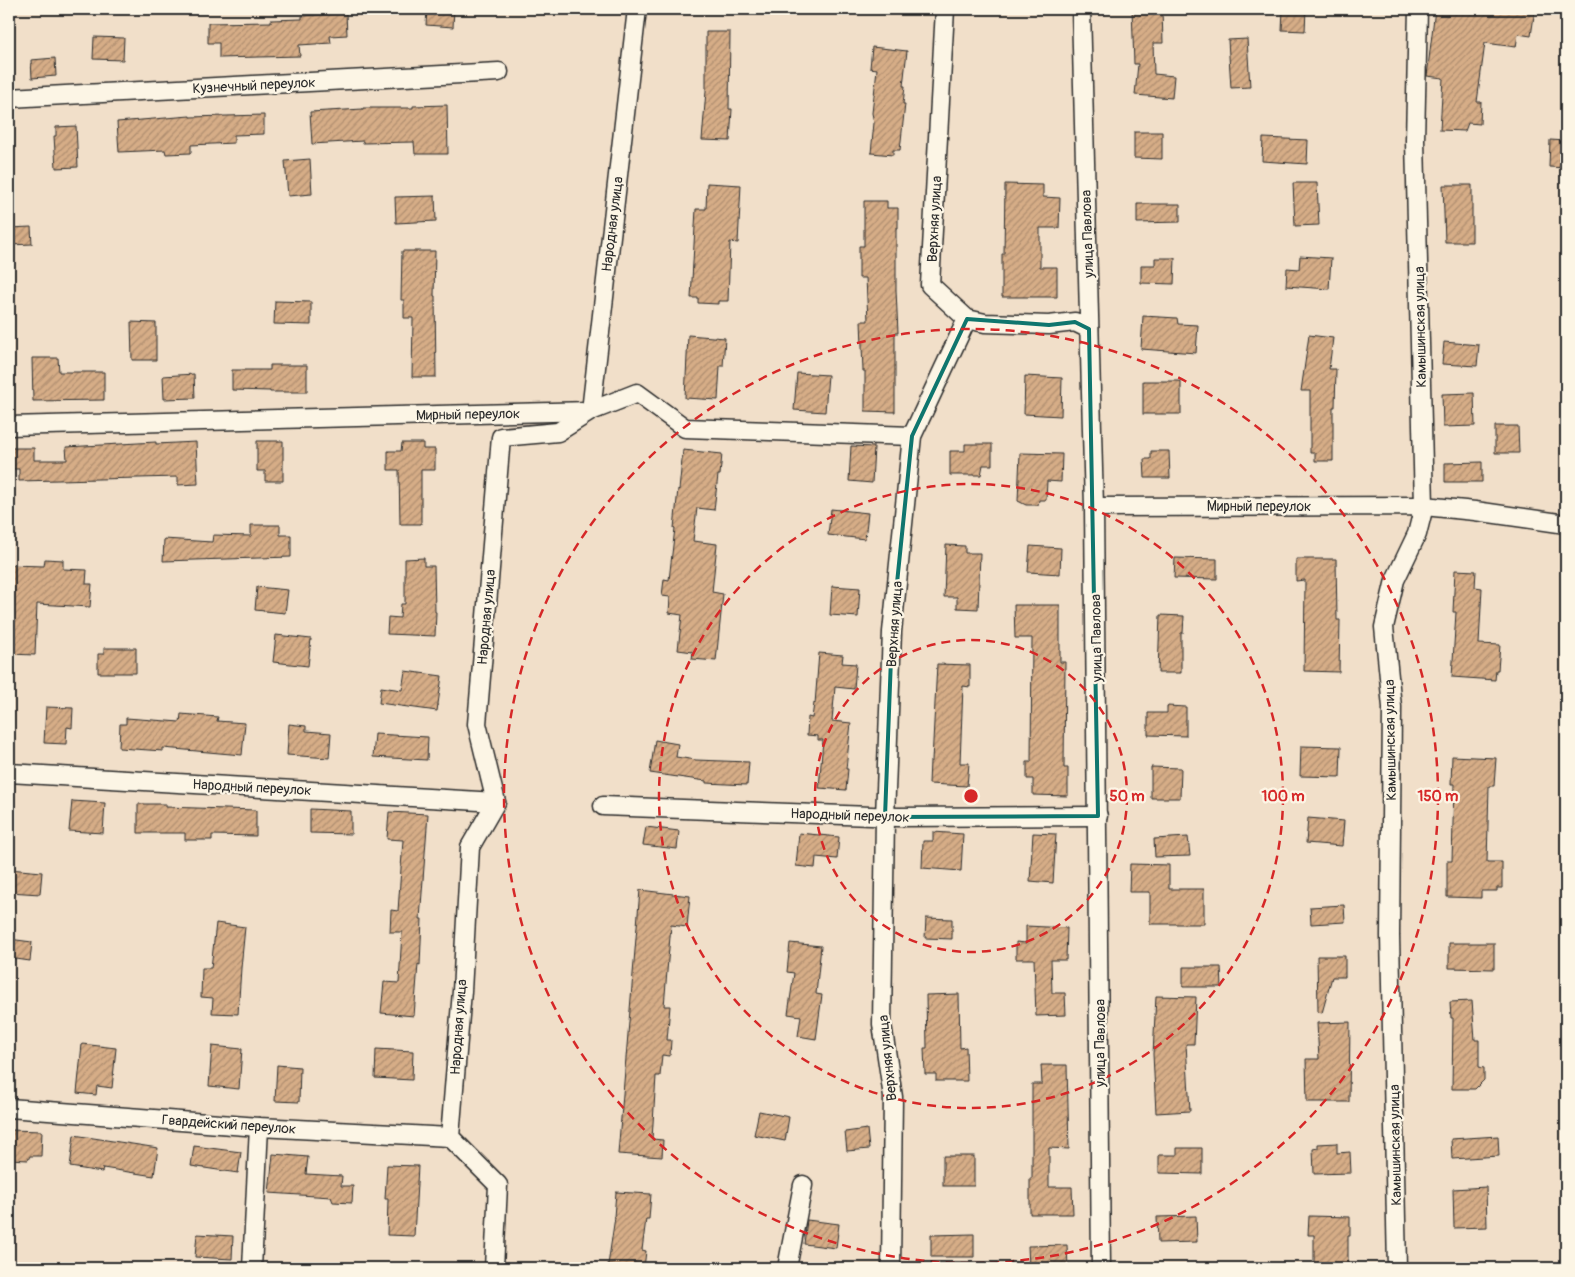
<svg xmlns="http://www.w3.org/2000/svg" width="1575" height="1277" viewBox="0 0 1575 1277" font-family="Pangolin,sans-serif">
<style>
.building{fill:url(#building-hatch);stroke:#2b2b2b}
.lines{fill:none;stroke-linecap:round;stroke-linejoin:round}
.minor-casing{stroke:#2b2b2b;stroke-width:21}
.minor{stroke:#fcf5e5;stroke-width:18}
.marked{fill:none;stroke:#0f766e;stroke-width:4;stroke-linejoin:round}
.ring{fill:none;stroke:#d62828;stroke-width:2.5;stroke-dasharray:9 6}
.labels{text-anchor:middle;stroke-width:4.5;stroke-linejoin:round;paint-order:stroke}
.street-label{font-size:14px;fill:#2b2b2b;stroke:#fcf5e5}
.centre{fill:#d62828;stroke:#fcf5e5;stroke-width:2.5}
.ring-label{font-size:15px;text-anchor:middle;font-weight:bold;fill:#d62828;stroke:#fcf5e5;stroke-width:4.5;stroke-linejoin:round;paint-order:stroke}
</style>
<defs>
<pattern id="building-hatch" width="6" height="6" patternUnits="userSpaceOnUse" patternTransform="scale(1.25)"><rect width="6" height="6" fill="#d6ad87"/><path d="M-1 1l2-2M0 6l6-6M5 7l2-2" fill="none" stroke="#ae8d6f"/></pattern>
</defs>
<rect width="100%" height="100%" fill="#f1dfc9"/>
<filter id="ink" filterUnits="userSpaceOnUse"><feTurbulence type="fractalNoise" baseFrequency=".02" numOctaves="2"/><feDisplacementMap in="SourceGraphic" scale="10" xChannelSelector="R" yChannelSelector="G"/><feConvolveMatrix kernelMatrix="1 2 1 2 8 2 1 2 1" color-interpolation-filters="sRGB"/></filter>
<g filter="url(#ink)">
<!-- building -->
<g class="building">
<path d="M427,9H454L453,27L426,25Z"/>
<path d="M1132,9H1162L1163,43H1153L1154,74L1174,76L1172,98L1135,95L1138,64H1134Z"/>
<path d="M1283,9H1306L1305,31L1282,30Z"/>
<path d="M1435,9H1535L1531,36L1518,34L1516,47L1485,43L1477,102H1481L1480,124L1468,123L1465,131L1440,130L1443,78L1427,76Z"/>
<path d="M346,13L347,35L330,36L331,43L299,45L300,56L219,58V43H208V23L271,22V20L302,19V16Z"/>
<path d="M706,32H730L729,109H732L730,141L702,140L706,91Z"/>
<path d="M94,37L124,38L123,60L93,59Z"/>
<path d="M1247,39L1250,87L1231,88L1228,40Z"/>
<path d="M872,47L907,51L903,86H905L903,104H905L900,150H893V155L871,153L874,123L872,113L877,69L870,68Z"/>
<path d="M55,58L56,76L32,78L31,60Z"/>
<path d="M447,105L448,154H415L414,142L363,143V141L312,144L310,112L363,109V108H413V106Z"/>
<path d="M264,115V134L234,135V143L191,145V153L166,154L165,150L119,152L117,122L190,116V117Z"/>
<path d="M76,126L78,167L56,168L54,136H56V127Z"/>
<path d="M1134,132H1162V159L1134,158Z"/>
<path d="M1263,138L1308,140L1307,164L1262,161Z"/>
<path d="M1550,140L1566,141V168L1549,167Z"/>
<path d="M310,159L312,194L288,196L285,161Z"/>
<path d="M707,183L741,185L738,243L730,242L728,301H718V304L698,303V298H691L696,209H706Z"/>
<path d="M1293,183H1317L1319,225L1295,226Z"/>
<path d="M1005,184L1043,185V197L1060,198L1059,228H1040V267H1057V297H1002V254H1004Z"/>
<path d="M1443,185H1472V242H1445Z"/>
<path d="M435,196L436,221L396,223L395,197Z"/>
<path d="M864,201H887V208H898V228H896V290L898,333H895V412L865,411V371H863L861,321H868L866,278H859V246H864Z"/>
<path d="M1137,204H1180V222L1137,223Z"/>
<path d="M31,227L32,244L9,245V228Z"/>
<path d="M402,251H435L434,296H435L436,377H412L413,318H404V300H401Z"/>
<path d="M1300,256L1331,258L1329,289L1286,286L1287,268L1299,269Z"/>
<path d="M1155,258H1175L1174,284L1141,283V265H1155Z"/>
<path d="M275,301L311,302V325L274,324Z"/>
<path d="M1143,316L1177,318L1178,324L1198,325L1196,353L1141,349Z"/>
<path d="M131,322L156,323V360H132Z"/>
<path d="M688,335L725,338L723,366H720L718,400L685,398Z"/>
<path d="M1309,335L1333,338L1329,369H1336L1335,407H1333V461H1315V453H1310V391H1301Z"/>
<path d="M1444,342L1479,345L1477,366L1442,364Z"/>
<path d="M32,358H58L59,372H104V400L33,401Z"/>
<path d="M270,365H307V392H270V391L232,390V370H270Z"/>
<path d="M797,373L828,375L825,412L794,410Z"/>
<path d="M194,374L195,398L164,399L163,376Z"/>
<path d="M1025,376L1062,378L1061,416L1024,414Z"/>
<rect x="1143" y="381" width="38" height="33"/>
<path d="M1474,393L1475,426L1443,427L1442,394Z"/>
<path d="M1495,426H1518L1519,453H1495Z"/>
<path d="M257,441H283V481H265V471H257Z"/>
<path d="M156,442V444L196,442L198,484L178,485V477L19,481V469H9V448H34V460H67L66,447Z"/>
<path d="M402,443H423V449H435V470H421V524H400L399,470H388V451H401Z"/>
<path d="M965,444H992V465H983L981,475H950V451H965Z"/>
<path d="M851,446L874,447L872,483L849,481Z"/>
<path d="M683,450L722,454L720,475H718L714,510L697,508L693,541L717,544L712,592L723,594L716,661L692,659L693,652L678,650L682,615L669,613L670,597L662,596L664,579L669,580L675,528H674L678,489L679,490Z"/>
<path d="M1151,451H1169L1170,478H1145L1144,459H1151Z"/>
<path d="M1020,453L1062,454L1061,482L1047,481L1046,500H1039L1038,505H1026L1018,501Z"/>
<path d="M1482,462V482H1445V463Z"/>
<path d="M831,509L868,513L865,539L828,535Z"/>
<path d="M251,525H280V535H291V557L163,561L164,539L212,542L213,535L251,536Z"/>
<path d="M946,545L965,546V553H980L978,609L957,608V597H944Z"/>
<path d="M1030,546L1061,548L1060,574L1028,572Z"/>
<path d="M424,558V566H434L435,612H436L435,636L387,634L388,617L400,618L401,604H405V559Z"/>
<path d="M1175,558L1217,559V579L1174,578Z"/>
<path d="M45,559L63,560V569L87,570L86,584H92L90,607L37,604L35,655L9,654V623L12,622L14,591H9V565L44,566Z"/>
<path d="M1296,559H1336L1337,620H1340L1339,672L1304,671L1305,580L1296,581Z"/>
<path d="M1455,570L1476,571L1475,587L1482,588L1479,644L1500,645L1498,670H1496L1495,680L1452,677L1456,612H1453Z"/>
<path d="M832,586L860,588L858,617L830,615Z"/>
<path d="M257,587L288,590L285,613L255,610Z"/>
<path d="M1014,605H1060V662H1065L1064,768H1068V796L1033,795V779H1027V762H1031L1032,638H1015Z"/>
<path d="M1160,615L1184,616L1183,633H1181V673H1158Z"/>
<path d="M276,635L311,639L308,666L273,662Z"/>
<path d="M104,648H136V673H98V654H104Z"/>
<path d="M819,653L843,655L842,663L856,664L854,689L835,687L832,721L851,723L846,769H848L846,790L819,788L823,740H818V736L807,735L808,717L812,718L814,703L815,704Z"/>
<path d="M937,664L970,665V687L963,686L960,763H969L967,786L929,784L930,761H932Z"/>
<path d="M405,671L442,676L437,711L379,703L381,687L402,690Z"/>
<path d="M1167,706L1186,707V736L1148,735V713H1167Z"/>
<path d="M46,707L73,708L72,728L67,727L66,744L44,743Z"/>
<path d="M181,714L218,717L217,721L245,723L242,755L163,748V751L119,748L120,724H126V718L180,722Z"/>
<path d="M289,724L306,726V731L331,733L329,758L287,755Z"/>
<path d="M375,734L428,737L427,760L373,757Z"/>
<path d="M655,740L678,744L676,757L696,760L749,762L747,785L706,783V781L650,773Z"/>
<path d="M1301,746L1341,747L1340,777L1300,776Z"/>
<path d="M1452,756L1496,758L1494,786H1489L1487,862H1502V888H1497V891H1481V898L1447,897V861H1452L1454,784H1451Z"/>
<path d="M1151,767L1181,768L1180,798H1151Z"/>
<path d="M72,801L105,803L103,833L69,831Z"/>
<path d="M138,804H166V807L256,810V836L212,835V840H185V833H138Z"/>
<path d="M310,809L351,811V834L310,833Z"/>
<path d="M389,812L428,814L420,919H422L420,965L418,964L414,1016L381,1013L384,982L399,983L402,932H390L391,910L398,911L403,840L387,839Z"/>
<path d="M1308,818L1344,821L1342,846L1306,843Z"/>
<path d="M646,827L679,831L677,849L643,845Z"/>
<path d="M933,832L963,834L961,871L922,868L923,841H933Z"/>
<path d="M799,833L839,837L837,859L816,857L815,868L796,866Z"/>
<path d="M1033,833L1056,834L1053,883L1030,881Z"/>
<path d="M1188,837L1190,856L1155,857L1154,839Z"/>
<path d="M1130,864L1169,865V889H1204V924H1150V892H1129Z"/>
<path d="M9,869L42,872L40,894L9,892Z"/>
<path d="M640,890L690,896L687,927L671,925L664,1006H670L667,1040H671L670,1056L662,1055L660,1076H656L652,1139L663,1140L662,1157L618,1154Z"/>
<path d="M1344,905L1345,922L1311,924L1310,907Z"/>
<path d="M926,918L952,919V939L925,938Z"/>
<path d="M216,923L245,927L241,968L238,1014L212,1013L213,998L201,997L202,968H211Z"/>
<path d="M1026,926L1067,928L1066,960H1051L1052,993H1065L1066,1015L1036,1016L1034,959H1016V942L1026,943Z"/>
<path d="M9,939L32,942L30,961L9,958Z"/>
<path d="M790,943L821,946L816,994L822,995L816,1039L798,1036L801,1016L788,1014L794,973L787,972Z"/>
<path d="M1449,943H1494V969L1449,968Z"/>
<path d="M1317,956H1345V977H1332L1322,1013L1318,1012Z"/>
<path d="M1183,967H1221L1222,987H1183Z"/>
<path d="M959,994L960,1048L966,1047L967,1081H936V1074H925L924,1048H927L926,995Z"/>
<path d="M1156,996L1196,997L1194,1044H1186L1190,1111L1156,1113L1153,1054Z"/>
<path d="M1472,1001L1475,1040H1479V1067L1484,1068V1080L1475,1089H1452L1453,1018H1451L1450,1002Z"/>
<path d="M1350,1022L1349,1102H1307L1306,1059H1319L1317,1023Z"/>
<path d="M82,1044L116,1048L112,1088L97,1086L96,1095L77,1093Z"/>
<path d="M212,1046L242,1049L239,1089L209,1086Z"/>
<path d="M376,1049L413,1051L412,1080L375,1078Z"/>
<path d="M277,1065L300,1067L299,1102L275,1101Z"/>
<path d="M1041,1065H1067L1069,1149L1049,1148V1187H1072L1073,1214H1030V1178H1032V1084H1042Z"/>
<path d="M759,1111L789,1117L785,1141L754,1135Z"/>
<path d="M867,1129L869,1149L847,1151L845,1132Z"/>
<path d="M10,1130L42,1131L41,1156H30L28,1160L9,1159Z"/>
<path d="M74,1135L158,1148L154,1176L103,1168L102,1172L70,1167Z"/>
<path d="M1498,1136L1499,1156L1452,1159L1451,1139Z"/>
<path d="M1337,1143V1153L1350,1152L1351,1173L1314,1174L1313,1149L1318,1148V1144Z"/>
<path d="M194,1146L241,1152L238,1173L191,1166Z"/>
<path d="M1177,1148H1202V1174L1159,1173V1155H1177Z"/>
<path d="M273,1154L308,1157L306,1174L342,1176L341,1186H353L352,1203L333,1202L331,1197L269,1193Z"/>
<rect x="943" y="1156" width="31" height="30"/>
<path d="M387,1165L418,1166L414,1236L387,1235L388,1199H385Z"/>
<path d="M1486,1187L1487,1227L1454,1228L1453,1189Z"/>
<path d="M616,1192L651,1194L649,1219H646L642,1250L646,1251L644,1268H630L608,1265L615,1217H614Z"/>
<path d="M1196,1216L1197,1242L1158,1243L1157,1217Z"/>
<path d="M1309,1216L1350,1217V1236H1348V1268H1314V1235H1308Z"/>
<path d="M807,1220L839,1224L836,1248L804,1244Z"/>
<path d="M197,1234L233,1236L232,1259L195,1257Z"/>
<path d="M974,1234V1257H931V1235Z"/>
<path d="M1067,1245L1068,1268H1029L1028,1246Z"/>
</g>
<g class="lines">
<!-- minor casing -->
<g class="minor-casing">
<g id="minor">
<path d="M1081,9L1094,507L1101,1268"/>
<path d="M9,98L499,72"/>
<path d="M967,319L985,323L1049,325L1075,322L1089,329"/>
<path d="M9,426L591,411L637,393L685,428L912,436"/>
<path d="M1094,507L1424,506L1475,511L1566,524"/>
<path d="M9,773L496,802"/>
<path d="M603,806L898,817L1098,816"/>
<path d="M9,1108L259,1127L450,1137"/>
<path d="M252,1268L259,1127"/>
<path d="M494,1268L498,1185L450,1137L462,991L470,847L496,802L477,724L501,437L558,432L591,411L637,9"/>
<path d="M787,1268L803,1185"/>
<path d="M891,1268L893,1097L882,1024L885,817L892,632L912,436L967,319L930,285L945,9"/>
<path d="M1397,1268L1390,936L1392,707L1384,627L1395,580L1417,534L1424,506L1415,140L1418,9"/>
</g>
</g>
<!-- minor -->
<use href="#minor" class="minor"/>
</g>
</g>
<!-- marked area -->
<path class="marked" d="M967,319L1049,325L1075,322L1089,329L1098,816L885,817L892,632L912,436Z"/>
<!-- distance rings -->
<g class="ring">
<circle cx="971" cy="796" r="156"/>
<circle cx="971" cy="796" r="312"/>
<circle cx="971" cy="796" r="467"/>
</g>
<g class="labels">
<!-- street labels -->
<g class="street-label">
<text transform="translate(254 85) rotate(-3)" y="5">Кузнечный переулок</text>
<text transform="translate(934 219) rotate(-87)" y="5">Верхняя улица</text>
<text transform="translate(612 224) rotate(-83)" y="5">Народная улица</text>
<text transform="translate(1087 234) rotate(-92)" y="5">улица Павлова</text>
<text transform="translate(1420 327) rotate(-91)" y="5">Камышинская улица</text>
<text transform="translate(468 414) rotate(-1)" y="5">Мирный переулок</text>
<text x="1259" y="511">Мирный переулок</text>
<text transform="translate(486 617) rotate(-85)" y="5">Народная улица</text>
<text transform="translate(894 624) rotate(-86)" y="5">Верхняя улица</text>
<text transform="translate(1096 638) rotate(-91)" y="5">улица Павлова</text>
<text transform="translate(1390 740) rotate(-91)" y="5">Камышинская улица</text>
<text transform="translate(252 787) rotate(3)" y="5">Народный переулок</text>
<text transform="translate(850 815) rotate(2)" y="5">Народный переулок</text>
<text transform="translate(458 1027) rotate(-86)" y="5">Народная улица</text>
<text transform="translate(1100 1043) rotate(-90)" y="5">улица Павлова</text>
<text transform="translate(887 1058) rotate(-96)" y="5">Верхняя улица</text>
<text transform="translate(229 1124) rotate(4)" y="5">Гвардейский переулок</text>
<text transform="translate(1395 1145) rotate(-91)" y="5">Камышинская улица</text>
</g>
</g>
<circle cx="971" cy="796" r="8" class="centre"/>
<g class="ring-label">
<text x="1127" y="801">50 m</text>
<text x="1283" y="801">100 m</text>
<text x="1438" y="801">150 m</text>
</g>
<!-- margin -->
<rect width="1575" height="1277" fill="none" stroke="#fcf5e5" stroke-width="30"/>
<rect x="15" y="15" width="1545" height="1247" fill="none" stroke="#2b2b2b" stroke-width="2" filter="url(#ink)"/>
</svg>
